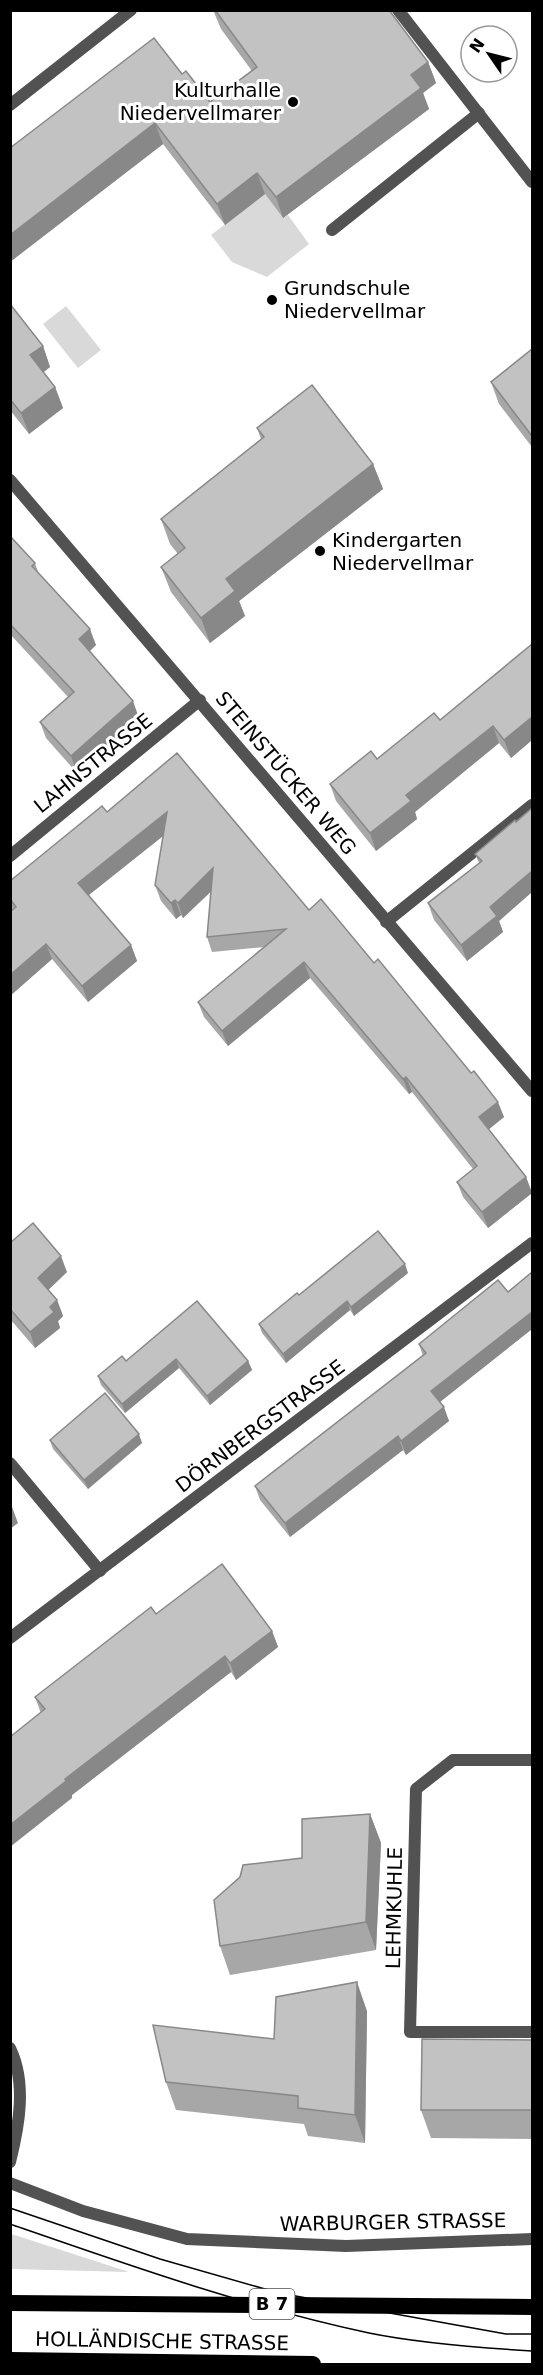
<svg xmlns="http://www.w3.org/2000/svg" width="543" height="2375" viewBox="0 0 543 2375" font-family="'DejaVu Sans',sans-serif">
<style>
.green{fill:#d9d9d9}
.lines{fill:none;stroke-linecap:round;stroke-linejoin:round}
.service{stroke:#525252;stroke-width:12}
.minor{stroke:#525252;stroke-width:12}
.tertiary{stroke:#525252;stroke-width:12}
.trunk{stroke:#000;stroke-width:16}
.tram{stroke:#000;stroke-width:1.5}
.wall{fill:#a7a7a7}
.shaded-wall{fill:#888}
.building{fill:#c2c2c2;stroke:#888;stroke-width:1.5}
.poi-dot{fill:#000;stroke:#fff;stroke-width:2}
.labels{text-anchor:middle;stroke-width:6;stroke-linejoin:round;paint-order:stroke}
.shield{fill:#fff;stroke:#4c4c4c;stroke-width:1.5}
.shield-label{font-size:18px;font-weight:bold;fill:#000}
.poi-label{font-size:20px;fill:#000;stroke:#fff;text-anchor:start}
.street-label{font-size:20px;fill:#000;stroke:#fff}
</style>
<rect width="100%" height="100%" fill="#fff"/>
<!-- green -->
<g class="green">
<path d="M265,194L283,218L288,215L309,244L267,277L232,262L211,235Z"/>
<path d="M66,306L101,350L78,368L43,324Z"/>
<path d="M11,2234L24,2238L129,2272L11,2269Z"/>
</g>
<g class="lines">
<!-- service -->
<g class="service">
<path d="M398,10L532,182"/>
<path d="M10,105L131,10"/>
<path d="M332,230L479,113"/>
<path d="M10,1463L100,1571"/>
<path d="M10,2048C27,2083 19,2126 10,2162"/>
</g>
<!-- minor -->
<g class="minor">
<path d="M10,480L532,1091"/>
<path d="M10,856L200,700"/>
<path d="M386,922L532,805"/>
<path d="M10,1638L532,1243"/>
<path d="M532,1760H453L416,1789L410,2032H532"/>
</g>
<!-- tertiary -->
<path class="tertiary" d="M10,2183L83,2211L187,2239L346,2246L532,2239"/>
<!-- trunk -->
<g class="trunk">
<path d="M10,2303L532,2307"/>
<path d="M10,2360L313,2364"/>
</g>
<!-- tram -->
<g class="tram">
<path d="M10,2208L160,2259L279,2293L506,2334H532"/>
<path d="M10,2224C128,2265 247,2307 369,2333C418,2343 482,2348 532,2351"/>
</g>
</g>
<!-- wall -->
<g class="wall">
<path d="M213,10H389L428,62L436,83L423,93L429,109L283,218L265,194L225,225L163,144L10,262V148L182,74L210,102L252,71L221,29Z"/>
<path d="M10,304L43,346L50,367L44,372L55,387L63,408L29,434L10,410Z"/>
<path d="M532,349V447L499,404L491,382Z"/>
<path d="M257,428L373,464L383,489L239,601L245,616L210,643L171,592L161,567L178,554L170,544L161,519L261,439Z"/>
<path d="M10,536L35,563L38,572L96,645L89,651L139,718L77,773L46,738L40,722L68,697L10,634Z"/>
<path d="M532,644V740L511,758L499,743L415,812L417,819L376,851L336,801L330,784L377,759L440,720Z"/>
<path d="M177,753L309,910L374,963L504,1117L488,1130L526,1177L532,1193L488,1228L463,1197L457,1182L473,1169L412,1092L409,1094L310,978L228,1046L204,1017L198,1002L264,947L212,952L207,937L211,891L183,918L181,915L176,919L161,901L155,885L163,836L88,895L131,945L137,961L88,1002L52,959L10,996V912L12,910L10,908V881L107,812Z"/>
<path d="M532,808V892L499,921L503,932L467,961L434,920L428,903L479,863L475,854Z"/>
<path d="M10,1243L67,1272L48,1290L57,1300L63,1316L58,1321L60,1328L35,1348L10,1319Z"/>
<path d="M532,1272V1329L440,1402L449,1421L406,1455L403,1450L290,1537L260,1500L255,1486L423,1356L419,1344L508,1292Z"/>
<path d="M408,1273L354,1316L350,1310L286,1363L262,1333L259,1324L299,1295Z"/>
<path d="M197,1301L248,1361L252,1370L210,1405L179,1368L125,1413L101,1385L98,1376L126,1361Z"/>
<path d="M50,1440L142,1443L88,1489L53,1449Z"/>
<path d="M156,1614L272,1631L278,1647L236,1680L231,1672L72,1795V1798L35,1697Z"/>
<path d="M370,1814L381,1843L376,1950L230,1975L220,1946L302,1858Z"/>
<path d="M367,2011L365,2143L308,2136L304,2124L176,2110L166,2082L274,2039Z"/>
<path d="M532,2040V2139L431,2138L421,2110Z"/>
</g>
<!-- shaded-wall -->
<g class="shaded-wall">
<path d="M428,62L436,83L423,93L429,109L283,218L276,197L411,75Z"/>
<path d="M155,123L163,144L10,262V235Z"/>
<path d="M257,173L265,194L225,225L217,204Z"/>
<path d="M43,346L50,367L38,376L30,355Z"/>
<path d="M55,387L63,408L29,434L21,413Z"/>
<path d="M373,464L383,489L239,601L245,616L210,643L201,618L226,579Z"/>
<path d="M90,629L96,645L85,656L79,639Z"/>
<path d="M133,701L139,718L77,773L71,756Z"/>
<path d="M532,717V740L511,758L504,740Z"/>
<path d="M493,726L499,743L415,812L417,819L376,851L370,833L406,795Z"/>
<path d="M167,812L173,828L84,899L78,883Z"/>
<path d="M213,868L219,884L183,918L178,903Z"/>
<path d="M532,871V892L499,921L503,932L467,961L461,945L490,907Z"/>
<path d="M175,900L181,915L176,919L171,903Z"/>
<path d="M46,944L52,959L10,996V975Z"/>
<path d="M131,945L137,961L88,1002L82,986Z"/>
<path d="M304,962L310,978L228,1046L222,1031Z"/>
<path d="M406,1077L412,1092L409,1094L403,1079Z"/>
<path d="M498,1102L504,1117L484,1133L479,1117Z"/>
<path d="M526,1177L532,1193L488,1228L482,1212Z"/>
<path d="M61,1256L67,1272L44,1294L38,1278Z"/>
<path d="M405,1264L408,1273L354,1316L351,1307Z"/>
<path d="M57,1300L63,1316L58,1321L60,1328L35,1348L30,1332L50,1307Z"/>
<path d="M347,1301L350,1310L286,1363L283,1354Z"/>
<path d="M532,1312V1329L436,1405L431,1391Z"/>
<path d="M176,1359L179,1368L125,1413L122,1404Z"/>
<path d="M248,1361L252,1370L210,1405L207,1396Z"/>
<path d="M444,1407L449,1421L406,1455L401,1441Z"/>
<path d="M139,1434L142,1443L88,1489L84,1480Z"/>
<path d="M398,1436L403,1450L290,1537L285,1523Z"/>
<path d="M12,1507L18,1523L10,1529V1508Z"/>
<path d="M272,1631L278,1647L236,1680L230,1663Z"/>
<path d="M225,1656L231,1672L72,1795V1798L10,1847V1825L65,1779Z"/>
<path d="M370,1814L381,1843L376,1950L366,1922Z"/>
<path d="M357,1982L367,2011L365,2143L355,2115Z"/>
</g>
<!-- building -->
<g class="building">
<path d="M215,10H389L428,62L411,75L421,88L276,197L257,173L217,204L155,123L10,235V148L154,38L182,74L186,71L210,102L257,67Z"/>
<path d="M10,304L43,346L30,355L55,387L21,413L10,399Z"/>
<path d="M532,349V436L491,382Z"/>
<path d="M312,385L373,464L226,579L235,591L201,618L161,567L185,548L161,519L264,437L257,428Z"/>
<path d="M10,536L35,563L32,566L90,629L79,639L133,701L71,756L40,722L74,692L10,624Z"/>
<path d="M532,644V717L504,740L493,726L406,795L411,801L370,833L330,784L371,751L377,759L434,713L440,720Z"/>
<path d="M177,753L309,910L321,899L374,963L378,959L471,1073L474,1071L498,1102L479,1117L526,1177L482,1212L457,1182L477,1166L406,1077L403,1079L304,962L222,1031L198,1002L286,929L207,937L213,868L178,903L175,900L171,903L155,885L167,812L78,883L131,945L82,986L46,944L10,975V912L16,907L10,899V881L102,806L107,812Z"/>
<path d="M532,808V871L490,907L497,916L461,945L428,903L482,861L475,854L515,820L516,822Z"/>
<path d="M33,1223L61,1256L38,1278L57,1300L50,1307L54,1312L30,1332L10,1309V1243Z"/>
<path d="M378,1231L405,1264L351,1307L347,1301L283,1354L259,1324L297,1293L299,1295Z"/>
<path d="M532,1272V1312L431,1391L444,1407L401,1441L398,1436L285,1523L255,1486L426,1353L419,1344L498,1280L508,1292Z"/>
<path d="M197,1301L248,1361L207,1396L176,1359L122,1404L98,1376L122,1356L126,1361Z"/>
<path d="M105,1393L139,1434L84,1480L50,1440Z"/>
<path d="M222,1564L272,1631L230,1663L225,1656L65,1779L66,1781L10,1825V1737L45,1709L35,1697L151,1607L156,1614Z"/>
<path d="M370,1814L366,1922L220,1946L214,1900L240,1877L243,1865L302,1858V1819Z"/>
<path d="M357,1982L355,2115L298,2108V2096L166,2082L153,2025L274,2039L276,1997Z"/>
<path d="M422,2039L532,2040V2110H421Z"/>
</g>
<!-- markers -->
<g class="poi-dot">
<circle cx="293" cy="102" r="6"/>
<circle cx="272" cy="300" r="6"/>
<circle cx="320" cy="551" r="6"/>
</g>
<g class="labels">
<!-- shield labels -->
<rect class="shield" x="249.5" y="2289" width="45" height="30" rx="4.5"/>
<g class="shield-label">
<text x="272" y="2310">B 7</text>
</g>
<!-- poi labels -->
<g class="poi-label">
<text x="281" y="97" text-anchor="end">Kulturhalle<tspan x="281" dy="23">Niedervellmarer</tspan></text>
<text x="284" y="295">Grundschule<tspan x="284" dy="23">Niedervellmar</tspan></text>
<text x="332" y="547">Kindergarten<tspan x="332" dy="23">Niedervellmar</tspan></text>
</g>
<!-- street labels -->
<g class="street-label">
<text transform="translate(93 763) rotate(-39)" y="7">LAHNSTRASSE</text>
<text transform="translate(286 773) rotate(50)" y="7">STEINSTÜCKER WEG</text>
<text transform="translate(260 1426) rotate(-37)" y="7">DÖRNBERGSTRASSE</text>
<text transform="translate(394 1908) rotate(-89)" y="7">LEHMKUHLE</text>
<text transform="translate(393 2222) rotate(-1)" y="7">WARBURGER STRASSE</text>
<text transform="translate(162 2341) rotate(1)" y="7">HOLLÄNDISCHE STRASSE</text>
</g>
</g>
<!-- border -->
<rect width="543" height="2375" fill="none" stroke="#000000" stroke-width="24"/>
<!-- north arrow -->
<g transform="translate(489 54) rotate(305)"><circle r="28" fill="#ffffff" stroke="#999999" stroke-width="1.5"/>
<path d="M0-4.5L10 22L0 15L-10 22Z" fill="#000000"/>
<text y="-9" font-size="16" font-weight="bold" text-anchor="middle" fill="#000000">N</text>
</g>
</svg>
